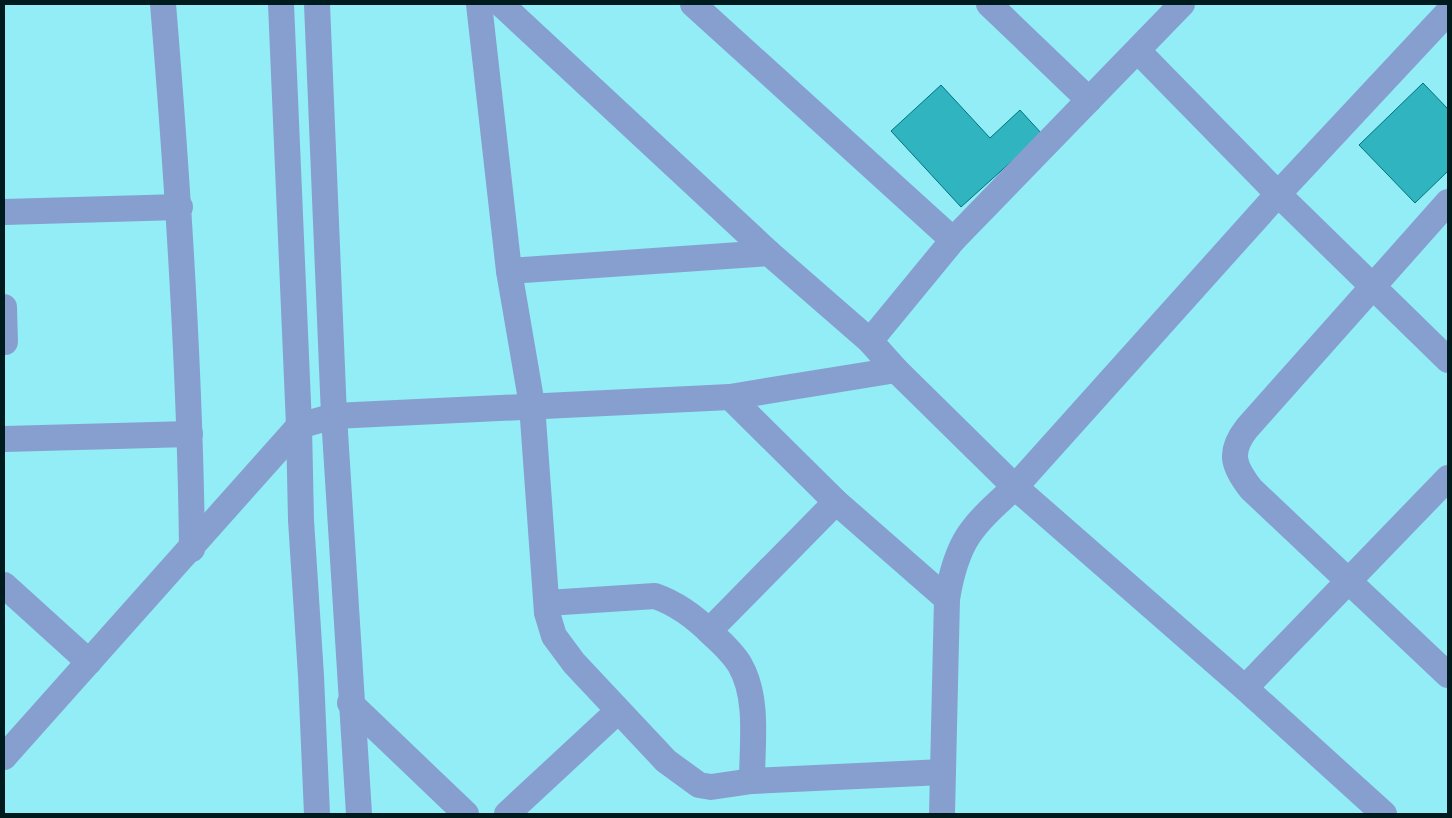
<svg xmlns="http://www.w3.org/2000/svg" width="1452" height="818" viewBox="0 0 1452 818" font-family="Arial,sans-serif">
<style>
.building{fill:#30b4bf;stroke:#00747c}
.lines{fill:none;stroke-linecap:round;stroke-linejoin:round}
.minor{stroke:#879fcf;stroke-width:26}
</style>
<rect width="100%" height="100%" fill="#93edf6"/>
<!-- building -->
<g class="building">
<path d="M1423,83L1448,109V171L1415,203L1359,145Z"/>
<path d="M941,85L990,138L1020,110L1042,134L961,207L891,131Z"/>
</g>
<g class="lines">
<!-- minor -->
<g class="minor">
<path d="M163,4C178,185 190,366 192,549"/>
<path d="M281,4L299,426L301,520L311,676L317,814"/>
<path d="M317,4L334,416L359,814"/>
<path d="M479,4L509,271L532,405L547,613L554,636L574,663L666,761L699,785L711,787L752,781L943,772"/>
<path d="M501,4L769,253L870,341L896,370L1015,487L1245,688L1384,814"/>
<path d="M693,4L953,240"/>
<path d="M989,4L1089,100"/>
<path d="M1138,51L1278,194L1448,360"/>
<path d="M1448,202L1247,428C1228,452 1233,466 1251,489L1448,675"/>
<path d="M4,212L180,207"/>
<path d="M509,271L769,253"/>
<path d="M4,307L5,342"/>
<path d="M870,341L953,240L1182,4"/>
<path d="M730,397L836,502L947,599"/>
<path d="M4,439L190,434"/>
<path d="M4,585L89,662"/>
<path d="M547,603L655,596C678,604 695,617 712,634C722,643 733,653 740,665C759,698 752,744 752,781"/>
<path d="M709,631L836,502"/>
<path d="M1245,688L1448,478"/>
<path d="M350,703L466,814"/>
<path d="M4,757L299,426L334,416L730,397L896,370"/>
<path d="M507,814L618,711"/>
<path d="M942,814L947,599C957,539 972,526 1015,487L1278,194L1448,12"/>
</g>
</g>
<!-- border -->
<rect width="1452" height="818" fill="none" stroke="#001b1e" stroke-width="10"/>
</svg>
